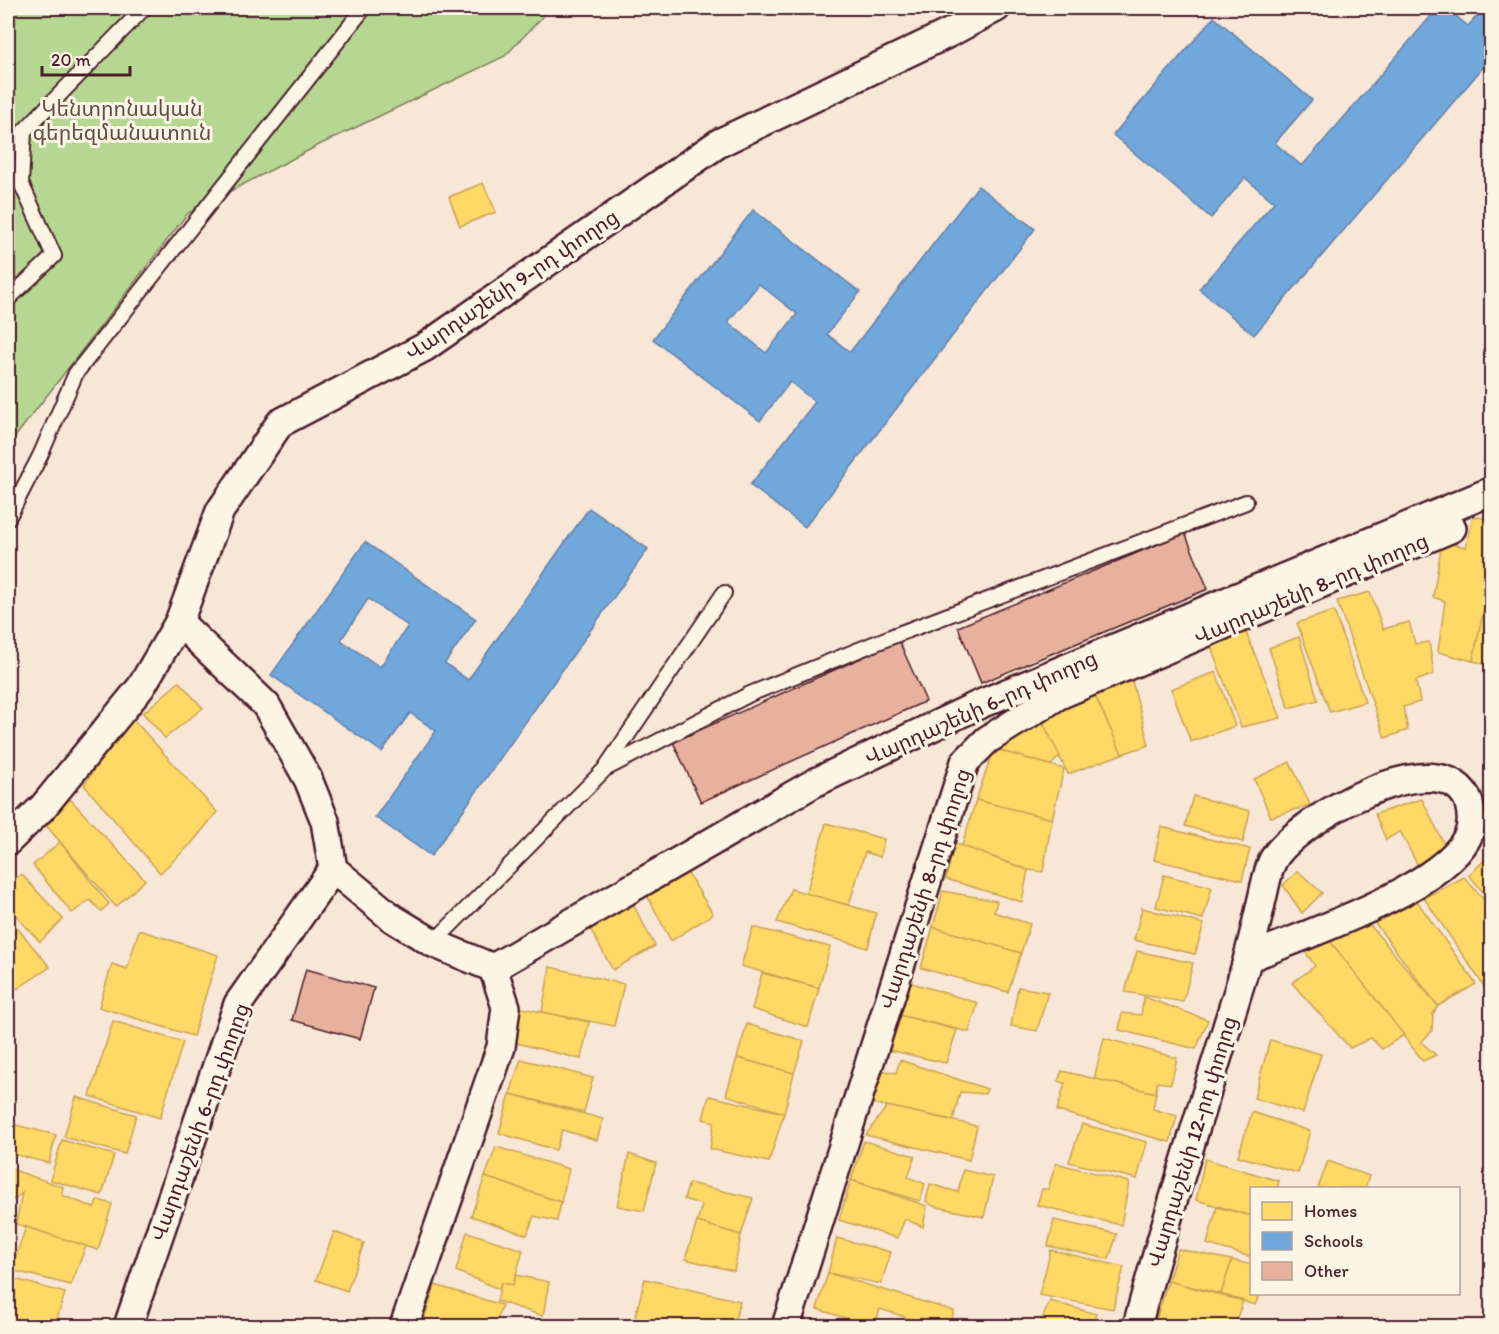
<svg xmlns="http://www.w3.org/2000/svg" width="1499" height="1334" viewBox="0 0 1499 1334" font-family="Itim,'Noto Sans Armenian',sans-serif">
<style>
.green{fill:#b6d791;stroke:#807b5e;stroke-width:1.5}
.homes{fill:#ffd966;stroke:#c9a154;stroke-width:1.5}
.schools{fill:#6fa8dc;stroke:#647fa7;stroke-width:1.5;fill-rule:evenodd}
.building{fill:#e8b19e;stroke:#4a1f2b;stroke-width:1.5}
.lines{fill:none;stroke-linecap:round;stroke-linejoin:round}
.lane-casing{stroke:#4a1f2b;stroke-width:18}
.street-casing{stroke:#4a1f2b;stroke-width:32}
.lane{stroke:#fcf5e5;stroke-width:14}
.street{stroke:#fcf5e5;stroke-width:27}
.labels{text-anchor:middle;stroke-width:6;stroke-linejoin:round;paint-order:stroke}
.park-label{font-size:21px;fill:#654d44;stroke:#fcf5e5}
.street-label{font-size:21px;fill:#4a1f2b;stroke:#fcf5e5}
</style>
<rect width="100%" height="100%" fill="#f8e7d7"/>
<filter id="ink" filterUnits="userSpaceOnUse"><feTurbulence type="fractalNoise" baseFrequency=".0167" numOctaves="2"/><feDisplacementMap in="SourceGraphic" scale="12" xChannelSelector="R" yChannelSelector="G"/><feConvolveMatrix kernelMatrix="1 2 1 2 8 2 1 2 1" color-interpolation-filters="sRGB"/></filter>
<g filter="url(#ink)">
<!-- green -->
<path class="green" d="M8,8H551L505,56L321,144L188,213L8,446Z"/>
<!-- homes -->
<g class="homes">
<path d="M483,183L496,212L460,226L449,197Z"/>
<path d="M1473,516L1492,520V570L1473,661L1438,652L1445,601L1433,597L1442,542L1466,547Z"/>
<path d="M1370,592L1383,629L1409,622L1415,644L1429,642L1434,674L1416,681L1420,702L1403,707L1408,730L1385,738L1337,601Z"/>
<path d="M1334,611L1365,702L1330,712L1297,623Z"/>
<path d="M1483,612L1492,614V666L1473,661Z"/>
<path d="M1244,628L1281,718L1241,727L1209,641Z"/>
<path d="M1299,637L1318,700L1289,708L1269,648Z"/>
<path d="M1216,672L1235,726L1191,742L1171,689Z"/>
<path d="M1132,681L1149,745L1122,754L1094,694Z"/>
<path d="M179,682L203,708L165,738L143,713Z"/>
<path d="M1094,694L1122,754L1068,774L1041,719Z"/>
<path d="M130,716L217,812L191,844L160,873L84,785Z"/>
<path d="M1041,719L1060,756L1051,765L994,749Z"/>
<path d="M994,749L1064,769L1052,819L976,800Z"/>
<path d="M1290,762L1310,805L1271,817L1254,779Z"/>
<path d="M1193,796L1250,811L1243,842L1185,826Z"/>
<path d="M70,799L145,880L116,907L44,823Z"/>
<path d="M1422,799L1448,852L1417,864L1400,831L1386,840L1375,814Z"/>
<path d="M976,800L1052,819L1043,872L1028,870L962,846Z"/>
<path d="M826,823L884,839L880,857L865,852L849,905L806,894Z"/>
<path d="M1161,827L1250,849L1242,880L1154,860Z"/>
<path d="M60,842L109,904L101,911L90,900L72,913L33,865Z"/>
<path d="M954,843L1028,870L1022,902L946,879Z"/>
<path d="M1489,856L1492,858V903L1469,875Z"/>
<path d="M1298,871L1322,893L1302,913L1283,885Z"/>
<path d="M687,872L713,914L671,941L646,893Z"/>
<path d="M21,874L63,919L40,942L8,907V884Z"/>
<path d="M1164,875L1212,887L1203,919L1156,907Z"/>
<path d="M1464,877L1492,909L1490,995L1424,898Z"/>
<path d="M791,889L876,913L868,948L777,922Z"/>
<path d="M943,891L997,901L994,912L1030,924L1021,953L933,927Z"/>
<path d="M629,897L655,946L613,970L584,918Z"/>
<path d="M1414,897L1476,984L1438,1006L1374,922Z"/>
<path d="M1142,908L1204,924L1195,954L1134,940Z"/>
<path d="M1364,918L1438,1006L1433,1014L1432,1031L1421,1042L1436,1055L1423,1061L1326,936Z"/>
<path d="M13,923L50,967L17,989L8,977V928Z"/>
<path d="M753,927L830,947L819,988L741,966Z"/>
<path d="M933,927L1021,953L1008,992L921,968Z"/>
<path d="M139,930L218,955L193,1036L99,1007L112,964L127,969Z"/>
<path d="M1326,936L1404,1035L1382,1049L1371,1038L1350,1048L1292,983L1315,966L1305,951Z"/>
<path d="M1137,951L1193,963L1183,1002L1125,992Z"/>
<path d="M550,967L624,984L614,1026L542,1012Z"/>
<path d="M762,973L819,988L808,1027L752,1009Z"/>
<path d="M909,982L978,1003L969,1032L899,1015Z"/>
<path d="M1018,987L1048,992L1037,1031L1011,1026Z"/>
<path d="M1144,997L1208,1020L1196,1049L1119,1030L1122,1013L1141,1015Z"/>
<path d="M518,1007L589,1022L581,1059L508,1041Z"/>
<path d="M899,1015L957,1030L946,1063L889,1050Z"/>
<path d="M113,1021L183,1042L160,1118L90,1096Z"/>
<path d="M747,1024L804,1041L794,1073L737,1058Z"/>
<path d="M1104,1038L1177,1058L1171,1084L1157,1082L1156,1093L1094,1079Z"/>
<path d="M1270,1040L1321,1054L1303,1113L1254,1098Z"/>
<path d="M737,1058L794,1073L784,1113L726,1095Z"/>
<path d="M521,1059L593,1078L584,1112L510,1094Z"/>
<path d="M900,1060L987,1089L985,1094L960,1092L953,1120L866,1102L877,1069L896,1073Z"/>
<path d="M1062,1071L1156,1093L1153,1109L1177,1116L1170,1142L1057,1111L1065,1083L1058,1081Z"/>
<path d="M510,1094L603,1119L597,1140L562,1130L556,1150L499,1133Z"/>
<path d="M709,1096L784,1113L769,1162L710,1149L714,1122L703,1119Z"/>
<path d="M76,1097L136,1115L125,1154L64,1137Z"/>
<path d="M887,1106L977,1126L969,1160L866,1135Z"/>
<path d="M1252,1112L1310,1131L1298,1173L1238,1156Z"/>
<path d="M8,1123L56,1135L49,1163L8,1153Z"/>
<path d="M1082,1124L1147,1142L1137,1179L1069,1162Z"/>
<path d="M62,1140L114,1155L102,1195L50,1180Z"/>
<path d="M864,1141L915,1156L908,1177L925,1184L920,1201L851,1180Z"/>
<path d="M496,1147L569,1169L561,1202L485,1177Z"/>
<path d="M629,1154L656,1163L644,1211L617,1206Z"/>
<path d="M1205,1159L1279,1181L1277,1188H1252V1216L1196,1200Z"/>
<path d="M1328,1161L1369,1176L1365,1188H1318Z"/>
<path d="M1056,1163L1129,1182L1121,1225L1037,1205L1042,1189H1048Z"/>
<path d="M8,1168L63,1187L62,1195L94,1208L98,1200L112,1204L98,1250L16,1224L22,1193L14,1200L8,1197Z"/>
<path d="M963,1170L993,1177L984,1217L933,1206L926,1201L930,1184L958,1192Z"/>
<path d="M485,1177L561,1202L557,1221L534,1216L527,1235L471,1216Z"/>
<path d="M851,1180L927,1206L923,1227L905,1219L897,1238L839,1220Z"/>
<path d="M689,1183L753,1198L741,1235L697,1222L702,1205L684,1199Z"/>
<path d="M1217,1207L1252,1216L1251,1257L1207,1244Z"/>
<path d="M1054,1220L1117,1234L1109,1259L1048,1246Z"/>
<path d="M697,1222L741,1235L734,1271L685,1259Z"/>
<path d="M26,1227L86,1246L71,1285L11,1270Z"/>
<path d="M334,1232L364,1243L347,1291L316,1280Z"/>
<path d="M467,1232L523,1250L513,1285L501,1283L499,1289L456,1271Z"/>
<path d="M837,1238L891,1252L881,1284L828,1273Z"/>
<path d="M1178,1249L1232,1260L1221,1294L1168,1281Z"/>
<path d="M1051,1250L1124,1267L1113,1309L1039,1295Z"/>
<path d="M1232,1260L1252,1265V1294H1259L1255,1305L1221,1294Z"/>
<path d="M828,1273L954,1311L949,1326H934L880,1309L875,1326H870L817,1309Z"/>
<path d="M516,1275L549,1282L543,1316L497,1301L501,1283L513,1285Z"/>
<path d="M8,1277L65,1293L55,1326H18L8,1323Z"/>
<path d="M645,1279L740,1301L733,1326L633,1325Z"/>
<path d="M1168,1281L1243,1301L1234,1326H1154Z"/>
<path d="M435,1285L502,1305L495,1326H422Z"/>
<path d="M1050,1301L1096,1314L1092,1326H1039Z"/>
</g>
<!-- schools -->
<g class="schools">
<path d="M1438,8H1446L1468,26L1484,8H1492V57L1254,335L1199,289L1274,202L1245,178L1211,218L1113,135L1214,17L1312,100L1275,143L1302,166Z"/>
<path d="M978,186L1035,229L805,527L750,485L815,402L790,382L760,421L653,339L753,210L860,292L827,334L850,352ZM759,284L797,314L766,353L728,322Z"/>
<path d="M589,508L648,549L431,856L375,817L436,731L410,713L382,752L271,675L365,542L476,619L445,663L468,680ZM368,599L408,626L380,667L341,640Z"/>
</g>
<!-- building -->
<g class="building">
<path d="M1185,533L1208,589L981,683L958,627Z"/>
<path d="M899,641L926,701L701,802L673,742Z"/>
<path d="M306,969L374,988L360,1039L292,1020Z"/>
</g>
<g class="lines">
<!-- lane casing -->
<g class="lane-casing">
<g id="lane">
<path d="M8,299L54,256L21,183L24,131L144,8"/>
<path d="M8,518L40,456L76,373L364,8"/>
<path d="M606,767L724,593"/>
<path d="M433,943L605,769L750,694L893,636L1246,502"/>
</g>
</g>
<!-- street casing -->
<g class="street-casing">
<g id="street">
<path d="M179,622L266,705L308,779L325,821L333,869L392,918L433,943L493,968L814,783L978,705L1492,491"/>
<path d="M8,841L43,807L141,687L179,622L220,511L280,423L425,347L719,143L951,32L996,8"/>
<path d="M128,1326L238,1004L333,869"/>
<path d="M404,1326L501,1047L506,1007L493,968"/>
<path d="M786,1326L965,762L987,740L1059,695L1452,528"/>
<path d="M1137,1326C1168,1209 1207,1094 1242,978C1250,952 1256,926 1262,899C1265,887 1267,872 1273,860C1295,820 1446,735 1469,803C1472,815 1473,827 1467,838C1438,891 1304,935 1248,958"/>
</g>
</g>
<!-- lane -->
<use href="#lane" class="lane"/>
<!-- street -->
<use href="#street" class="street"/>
</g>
</g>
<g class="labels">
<!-- park labels -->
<g class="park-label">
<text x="122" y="116">Կենտրոնական<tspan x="122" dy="24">գերեզմանատուն</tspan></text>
</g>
<!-- street labels -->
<g class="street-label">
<text transform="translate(512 285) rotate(-34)" y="7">Վարդաշենի 9-րդ փողոց</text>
<text transform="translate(1311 589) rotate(-23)" y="7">Վարդաշենի 8-րդ փողոց</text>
<text transform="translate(981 708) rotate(-24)" y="7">Վարդաշենի 6-րդ փողոց</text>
<text transform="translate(925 889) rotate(-72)" y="7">Վարդաշենի 8-րդ փողոց</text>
<text transform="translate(200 1122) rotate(-70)" y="7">Վարդաշենի 6-րդ փողոց</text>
<text transform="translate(1192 1142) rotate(-73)" y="7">Վարդաշենի 12-րդ փողոց</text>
</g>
</g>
<!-- margin -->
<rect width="1499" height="1334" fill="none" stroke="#fcf5e5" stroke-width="30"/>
<rect x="15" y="15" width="1469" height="1304" fill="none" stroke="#4a1f2b" stroke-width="2" filter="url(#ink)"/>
<!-- legend -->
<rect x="1250" y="1187" width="210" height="108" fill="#fcf5e5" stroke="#b59f9b" stroke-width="1.5"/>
<rect x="1262" y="1202" width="30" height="18" fill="#ffd966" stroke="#b59f9b" stroke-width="1.5"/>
<text x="1304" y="1217" font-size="18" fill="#4a1f2b">Homes</text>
<rect x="1262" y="1232" width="30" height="18" fill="#6fa8dc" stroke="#b59f9b" stroke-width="1.5"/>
<text x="1304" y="1247" font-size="18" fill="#4a1f2b">Schools</text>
<rect x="1262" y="1262" width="30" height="18" fill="#e8b19e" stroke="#b59f9b" stroke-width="1.5"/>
<text x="1304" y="1277" font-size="18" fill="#4a1f2b">Other</text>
<!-- scale -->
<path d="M42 66v9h88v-9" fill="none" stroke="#4a1f2b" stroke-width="3"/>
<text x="51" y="66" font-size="18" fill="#4a1f2b" stroke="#fcf5e5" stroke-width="4.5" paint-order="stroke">20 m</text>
</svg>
